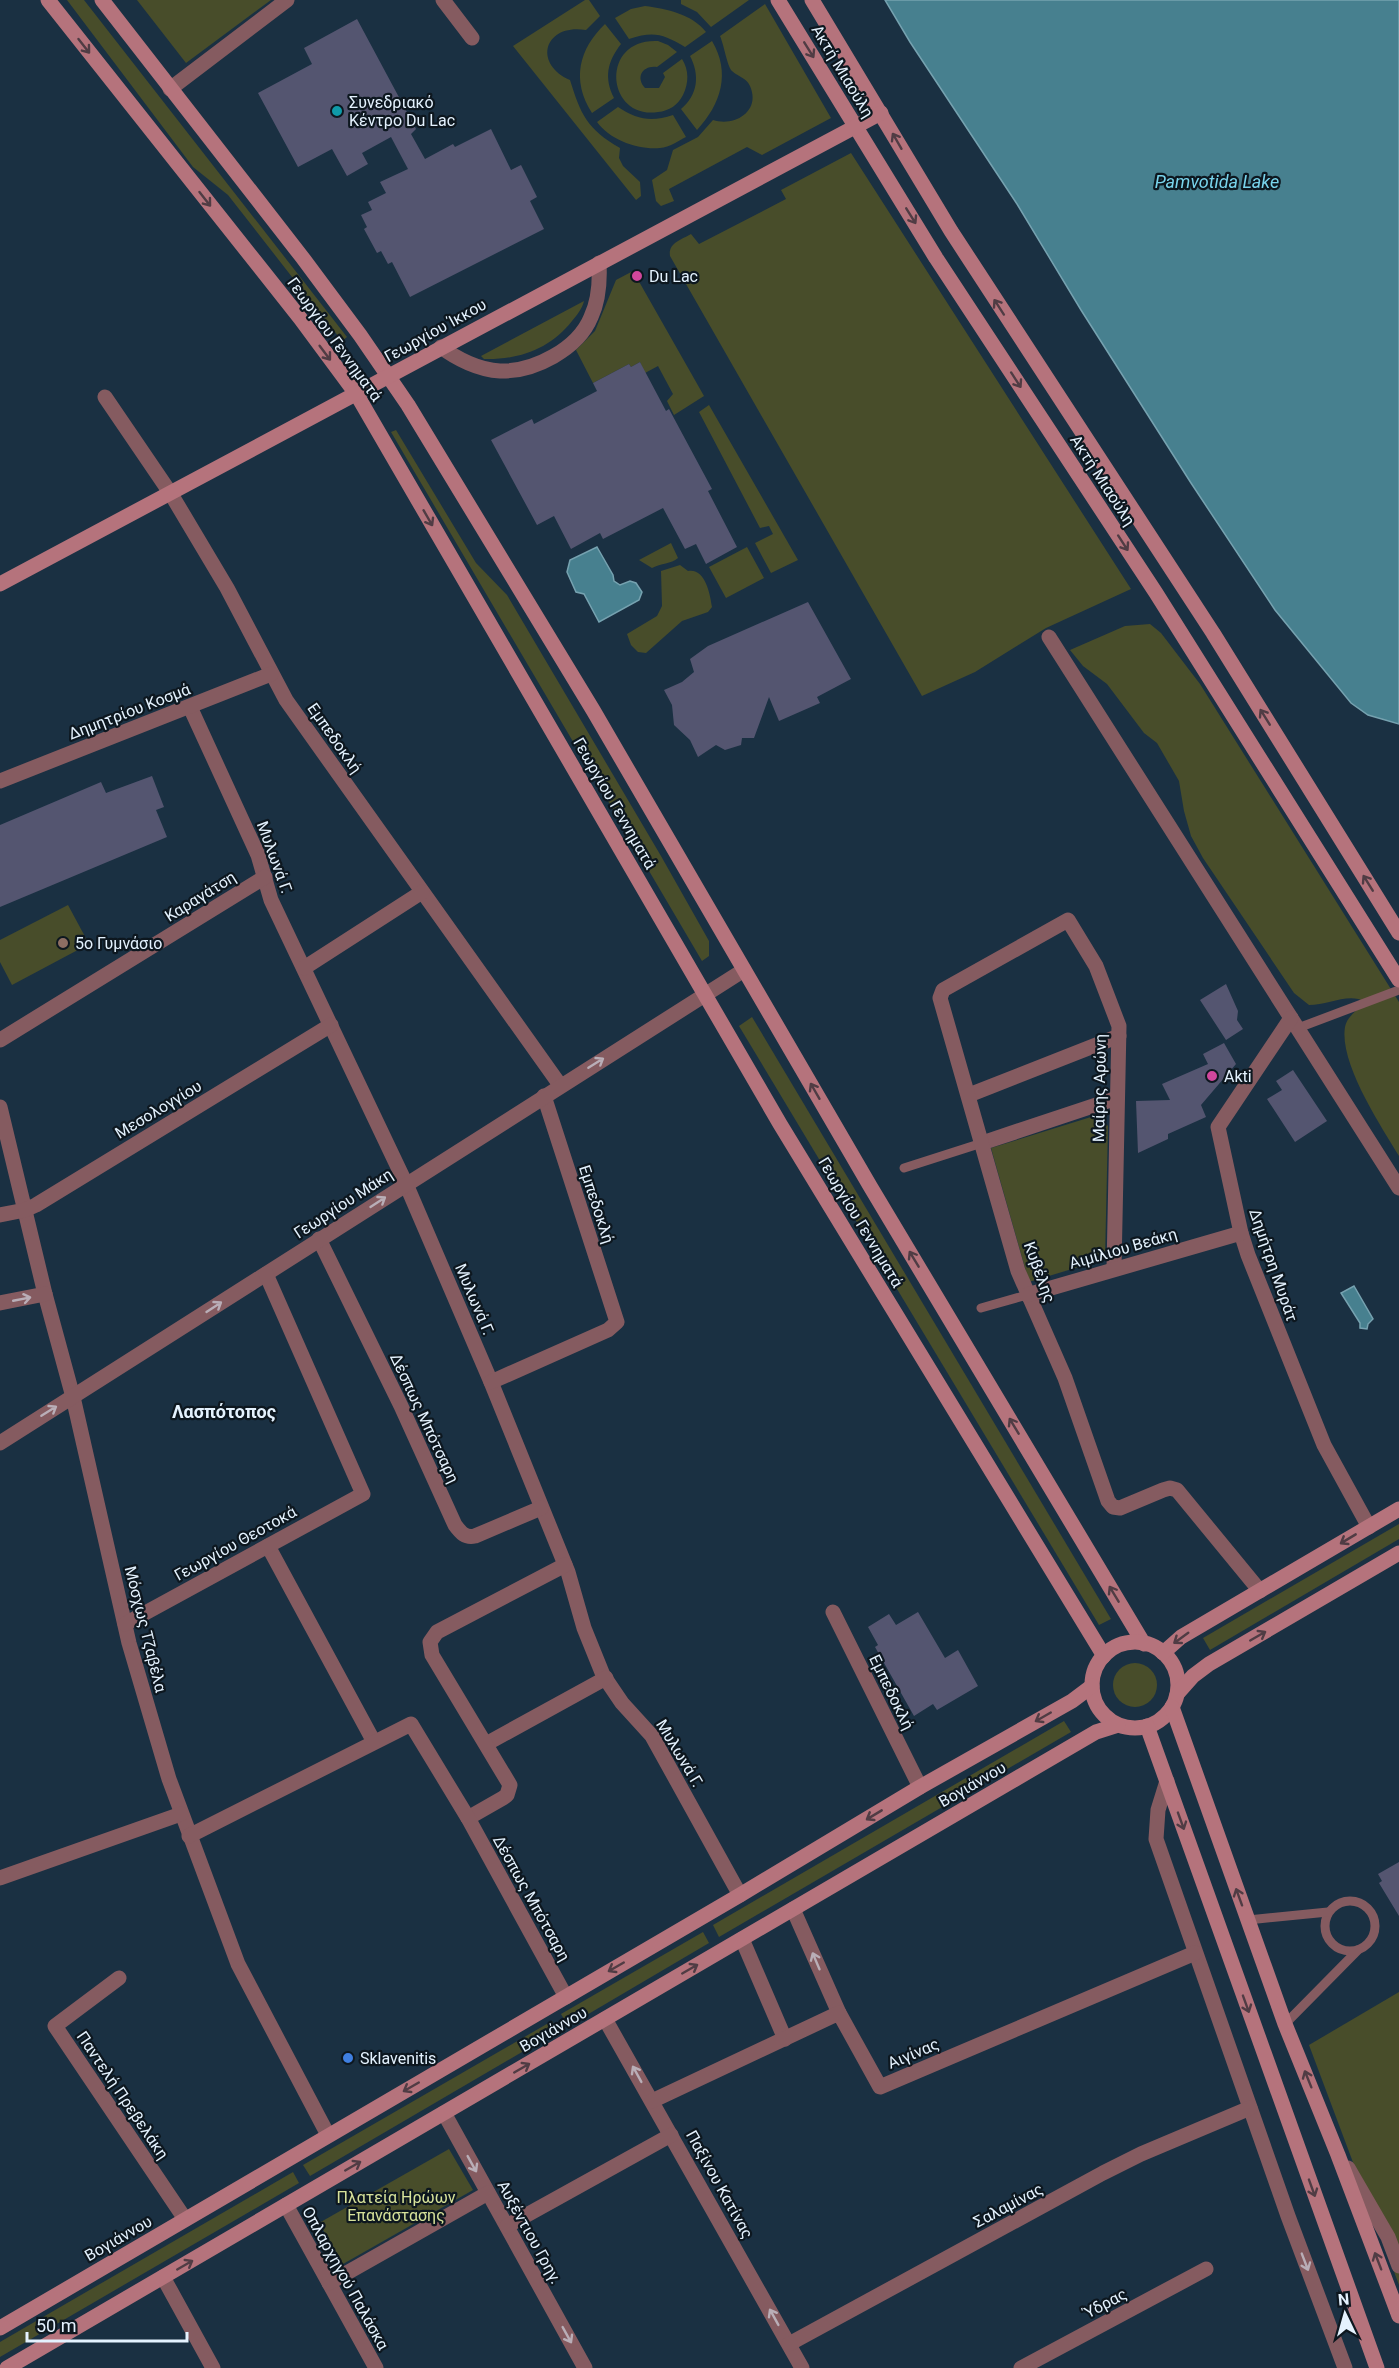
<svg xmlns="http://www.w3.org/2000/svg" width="1399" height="2368" viewBox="0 0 1399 2368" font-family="Roboto,sans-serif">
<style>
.green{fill:#484d2a}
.water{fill:#47808f;stroke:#76a2b0;stroke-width:1.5}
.building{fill:#545570}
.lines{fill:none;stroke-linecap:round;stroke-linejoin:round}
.lane{stroke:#855b60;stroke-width:9}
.street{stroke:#855b60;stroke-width:15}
.secondary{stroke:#b5737c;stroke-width:15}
.oneway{stroke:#503c44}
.oneway2{stroke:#b9aeb7}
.culture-dot{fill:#0f9aa8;stroke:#0d171f;stroke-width:2}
.hotel-dot{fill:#d1479c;stroke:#0d171f;stroke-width:2}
.education-dot{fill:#8d6e63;stroke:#0d171f;stroke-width:2}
.shop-dot{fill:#3f7fe0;stroke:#0d171f;stroke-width:2}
.labels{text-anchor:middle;stroke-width:4.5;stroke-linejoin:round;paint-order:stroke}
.street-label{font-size:16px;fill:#e4f2fe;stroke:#0d171f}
.poi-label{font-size:16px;fill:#e4f2fe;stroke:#0d171f;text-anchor:start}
.park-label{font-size:16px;fill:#d7e29a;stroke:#0d171f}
.water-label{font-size:18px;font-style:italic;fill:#79d4ec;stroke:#0d171f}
.neighbourhood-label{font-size:18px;font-weight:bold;fill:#e4f2fe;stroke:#0d171f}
</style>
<rect width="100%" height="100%" fill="#1a3042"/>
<!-- green -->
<g class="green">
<path d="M67,0H84L347,337L342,341L228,195L193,167Z"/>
<path d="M137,0H271L186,63Z"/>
<path d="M585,0H589L600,16L586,30C545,23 532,63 570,80C581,115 587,129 620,148L619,158L623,166L640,182L641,196L636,200L513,46Z"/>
<path d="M681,0H749L711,27L697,12L681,4Z"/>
<path d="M765,4L831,118L762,155L747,147L669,189L674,201L661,206L656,201L652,180L667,170L673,150L698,137L713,120C735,127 761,111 750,86C746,77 738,77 732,71C727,66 724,45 720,36Z"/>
<path d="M645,6C667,9 692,14 706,32L685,47C663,34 654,31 629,39L615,18L631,9Z"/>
<path d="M605,24L621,44C607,62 604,78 614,98L592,113C571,80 579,49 605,24Z"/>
<path d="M658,41L668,45L677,52L657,67C643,65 635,77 645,88H659L665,77L663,73L682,59C689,70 689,83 683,95C678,105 669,111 658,112C606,120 599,38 658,41Z"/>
<path d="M712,41C731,73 721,104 697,130L681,109C698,95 700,75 690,56Z"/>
<path d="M618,107C637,120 652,122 673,115L686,137C678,141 670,147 660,148C638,150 610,140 597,122Z"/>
<path d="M851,153L1131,589L1046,628L975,672L922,696L670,256C668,243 681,240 691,234L699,244L786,199L781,190Z"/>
<path d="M633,271L704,396L674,415L667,401L673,394L658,366L645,373L640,362L631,367L629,364L593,383L576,350L595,331L616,280Z"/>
<path d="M584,301C582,309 577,315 572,321C550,349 519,360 484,359L481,356Z"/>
<path d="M709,405L798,560L771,573L755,543L773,534L769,526L760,528L699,412Z"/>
<path d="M396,430L476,563L507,595L661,856L709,941V956L702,961L391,432Z"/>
<path d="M671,543L678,558C671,564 661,563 652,568L639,560Z"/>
<path d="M747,547L764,578L726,598L709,567Z"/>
<path d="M680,565L688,571C705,568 710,593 712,607L708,612L682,621L646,653L638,652L631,645L627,634L657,616L662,606L661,571Z"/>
<path d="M1150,624L1161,633L1200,684L1399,1002V1156C1381,1126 1339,1063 1345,1027C1347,1016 1358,1010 1365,1002C1350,992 1328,1005 1309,1005L1294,993L1203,858L1191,836L1184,811L1179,781L1157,743L1144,733L1107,684L1083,666L1070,650L1125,626Z"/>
<path d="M68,905L89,944L12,985L0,962V940Z"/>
<path d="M752,1017L1111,1619L1099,1625L739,1026Z"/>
<path d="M1091,1117L1101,1118L1108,1126L1105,1259L1029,1282L991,1148Z"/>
<path d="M1399,1524V1539L1210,1650L1203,1638Z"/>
<circle cx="1135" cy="1685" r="22"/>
<path d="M1064,1721L1071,1732L719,1937L713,1925Z"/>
<path d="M703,1932L709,1943L568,2026L561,2014Z"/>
<path d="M1399,1992V2285L1309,2045Z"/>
<path d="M552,2021L558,2031L310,2176L303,2165Z"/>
<path d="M449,2149L473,2190L343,2264L319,2223Z"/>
<path d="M293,2172L299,2183L0,2357V2342Z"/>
</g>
<!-- water -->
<g class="water">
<path d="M885,0H1399V724L1368,715L1351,703L1275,610L1191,483L1081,310L1017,204L910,42Z"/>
<path d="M597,547L613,575L614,581L620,585L630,581L636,583L642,592L639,600L599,622L584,594L576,592L567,572L570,560Z"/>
<path d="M1354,1286L1373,1319L1368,1324L1367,1329L1360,1328V1323L1341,1293Z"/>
</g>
<!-- building -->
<g class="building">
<path d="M357,19L416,129L411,134L425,159L453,144L455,147L491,129L511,170L521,165L537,197L530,201L544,229L410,297L392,262L388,264L381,251L377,253L364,229L367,227L361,215L372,210L368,202L386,193L380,182L408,169L391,137L362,153L368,164L347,176L332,149L298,167L258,93L312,64L304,48Z"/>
<path d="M640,362L666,411L669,409L712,489L708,491L737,547L706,564L696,544L685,549L663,508L603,539L600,533L571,549L554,516L537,525L491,440L532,419L534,424L597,391L593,383L629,364L631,367Z"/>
<path d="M808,602L851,679L817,697L820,703L779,721L769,697L754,738H742L741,745L725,750L716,745L698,757L690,740L674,725L672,705L664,690L682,682L694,672L690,659L708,646Z"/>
<path d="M152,776L164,807L156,810L167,837L0,907V825L101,782L106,793Z"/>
<path d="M1226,984L1238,1011L1237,1020L1243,1029L1226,1040L1200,1000Z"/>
<path d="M1224,1043L1236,1064L1201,1105L1206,1117L1168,1134V1139L1138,1153L1136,1101L1170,1100L1162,1084L1208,1064L1203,1054Z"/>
<path d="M1293,1070L1327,1121L1295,1142L1267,1099L1282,1090L1276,1081Z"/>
<path d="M918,1612L945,1658L958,1650L978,1686L937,1710L933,1704L914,1716L875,1647L878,1645L868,1627L889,1614L896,1625Z"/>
<path d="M1399,1862V1916L1379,1883L1382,1881L1378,1874Z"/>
</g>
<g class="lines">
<!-- lane -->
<g class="lane">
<path d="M1298,1028L1399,990"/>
<path d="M904,1168L982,1143"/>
<path d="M981,1308L1027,1295"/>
<circle cx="1350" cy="1926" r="25"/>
<path d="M1248,1920L1328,1912"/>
<path d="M1285,2024L1358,1950"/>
</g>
<!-- street -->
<g class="street">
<path d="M443,0L472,38"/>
<path d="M170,89L287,0"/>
<path d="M441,347C457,359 479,370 500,371C534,372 578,349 591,317C599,300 600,281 599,263"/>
<path d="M105,397L171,494L227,588L286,700L560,1085"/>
<path d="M1049,637L1399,1188"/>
<path d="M190,707L258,855L271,900L406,1184L491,1382L568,1572L584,1628L603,1675L622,1703L652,1736L740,1895"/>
<path d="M0,781L271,674"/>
<path d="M304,968L422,892"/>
<path d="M1291,1018L1218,1127L1241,1233L1248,1255L1324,1445L1369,1527"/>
<path d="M0,1040L265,877"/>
<path d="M969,1095L1119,1036"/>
<path d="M0,1107L45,1294L73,1397L129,1643L169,1779L238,1964L328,2135"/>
<path d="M982,1143L1117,1098"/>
<path d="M0,1215L25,1210L36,1205L331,1025"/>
<path d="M319,1239L401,1406L455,1525C461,1533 465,1538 475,1536L541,1508"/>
<path d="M1114,1268L1119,1026L1096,966L1068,920L943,990L940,998L1018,1271L1065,1378L1108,1501L1113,1507L1120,1508L1163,1490L1170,1488L1177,1490L1260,1591"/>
<path d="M1027,1295L1241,1233"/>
<path d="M0,1303L45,1294"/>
<path d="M491,1382L608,1330L617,1322L544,1096"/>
<path d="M0,1443L744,970"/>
<path d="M268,1546L374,1742"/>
<path d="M833,1612L920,1787"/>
<path d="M125,1624L363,1494L266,1274"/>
<path d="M486,1744L606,1678"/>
<path d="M1167,1781L1158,1810L1156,1839L1288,2216L1345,2368"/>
<path d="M468,1818L503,1798L507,1795L510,1785L432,1655L430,1642L437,1632L565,1565"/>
<path d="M189,1836L411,1724L468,1818L566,1997"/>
<path d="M0,1878L181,1814"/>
<path d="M793,1909L839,2013"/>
<path d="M742,1939L785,2039"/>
<path d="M119,1978L55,2026L185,2219"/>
<path d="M605,2019L802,2368"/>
<path d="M652,2101L839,2013L880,2087L1195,1953"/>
<path d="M444,2113L585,2368"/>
<path d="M1348,2168L1388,2237L1399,2266"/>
<path d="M286,2205L376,2368"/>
<path d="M507,2226L671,2135"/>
<path d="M163,2277L213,2368"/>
<path d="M329,2283L488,2193"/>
<path d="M789,2344L1103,2173L1141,2154L1250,2108"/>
<path d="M1021,2368L1206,2269"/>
</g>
<!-- secondary -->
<g class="secondary">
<path d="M48,0L300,318L357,395L780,1124L1104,1656"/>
<path d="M102,0L302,257L360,335L408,405L593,710L870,1186L1144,1644"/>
<path d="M778,0L936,258L1156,593L1399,980"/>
<path d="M812,0L951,231L1213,633L1399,933"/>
<path d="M0,584L881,113"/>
<circle cx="1135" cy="1685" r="43"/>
<path d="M1163,1653L1181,1637L1399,1509"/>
<path d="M1177,1694L1193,1676L1209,1664L1399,1553"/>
<path d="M1172,1707L1285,2024L1338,2155L1399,2316"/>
<path d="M1147,1726L1377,2368"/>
<path d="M0,2328L740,1895L920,1787L1072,1701L1092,1686"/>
<path d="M7,2368L1096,1732L1118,1725"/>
</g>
</g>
<!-- one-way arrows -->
<defs><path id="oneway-shaft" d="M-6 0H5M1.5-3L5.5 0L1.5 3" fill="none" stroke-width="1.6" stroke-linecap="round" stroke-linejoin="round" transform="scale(1.5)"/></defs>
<g class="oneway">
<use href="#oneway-shaft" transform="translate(84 46) rotate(52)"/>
<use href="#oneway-shaft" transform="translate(809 50) rotate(58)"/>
<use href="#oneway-shaft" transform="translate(897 141) rotate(-120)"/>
<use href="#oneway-shaft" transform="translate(205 199) rotate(52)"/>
<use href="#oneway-shaft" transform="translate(911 216) rotate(58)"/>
<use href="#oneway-shaft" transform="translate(999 307) rotate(-123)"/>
<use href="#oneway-shaft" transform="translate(325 353) rotate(53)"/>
<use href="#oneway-shaft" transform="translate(1016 380) rotate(57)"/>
<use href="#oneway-shaft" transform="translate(428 518) rotate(60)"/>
<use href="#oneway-shaft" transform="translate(1123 543) rotate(57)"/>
<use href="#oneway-shaft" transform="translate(1265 717) rotate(-122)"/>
<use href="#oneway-shaft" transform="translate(1368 883) rotate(-122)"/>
<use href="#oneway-shaft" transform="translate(815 1091) rotate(-120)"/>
<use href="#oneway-shaft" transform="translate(914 1259) rotate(-121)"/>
<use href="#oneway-shaft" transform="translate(1014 1426) rotate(-121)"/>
<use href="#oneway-shaft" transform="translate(1348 1539) rotate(149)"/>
<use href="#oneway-shaft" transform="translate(1114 1594) rotate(-121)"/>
<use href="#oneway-shaft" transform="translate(1258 1636) rotate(-30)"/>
<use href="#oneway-shaft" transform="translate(1181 1638) rotate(144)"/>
<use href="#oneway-shaft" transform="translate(1043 1717) rotate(150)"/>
<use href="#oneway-shaft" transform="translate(874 1815) rotate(149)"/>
<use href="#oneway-shaft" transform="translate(1181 1821) rotate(70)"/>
<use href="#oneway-shaft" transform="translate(1239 1897) rotate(-110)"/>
<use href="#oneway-shaft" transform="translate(616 1967) rotate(150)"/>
<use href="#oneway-shaft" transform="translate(690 1969) rotate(-30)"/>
<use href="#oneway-shaft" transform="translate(1246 2004) rotate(70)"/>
<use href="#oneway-shaft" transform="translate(522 2068) rotate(-30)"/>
<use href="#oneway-shaft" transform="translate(1308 2079) rotate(-112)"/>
<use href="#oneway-shaft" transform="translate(411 2087) rotate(150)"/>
<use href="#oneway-shaft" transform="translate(353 2166) rotate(-30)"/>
<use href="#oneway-shaft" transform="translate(1312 2188) rotate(70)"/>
<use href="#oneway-shaft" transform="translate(1378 2261) rotate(-111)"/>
<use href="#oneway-shaft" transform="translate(185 2265) rotate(-30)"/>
</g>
<g class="oneway2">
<use href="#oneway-shaft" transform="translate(596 1063) rotate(-32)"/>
<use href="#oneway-shaft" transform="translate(378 1202) rotate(-33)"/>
<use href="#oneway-shaft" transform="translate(22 1299) rotate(-11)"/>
<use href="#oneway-shaft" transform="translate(214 1307) rotate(-33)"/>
<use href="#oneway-shaft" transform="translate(49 1411) rotate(-32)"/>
<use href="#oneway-shaft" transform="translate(816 1961) rotate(-113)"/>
<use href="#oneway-shaft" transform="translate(637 2074) rotate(-119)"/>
<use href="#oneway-shaft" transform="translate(472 2164) rotate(61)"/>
<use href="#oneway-shaft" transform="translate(1305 2262) rotate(69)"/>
<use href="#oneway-shaft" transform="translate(774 2317) rotate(-119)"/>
<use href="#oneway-shaft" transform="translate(567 2335) rotate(61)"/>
</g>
<!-- markers -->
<circle class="culture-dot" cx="337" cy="111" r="6"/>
<g class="hotel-dot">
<circle cx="637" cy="276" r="6"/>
<circle cx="1212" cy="1076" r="6"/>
</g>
<circle class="education-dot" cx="63" cy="943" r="6"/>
<circle class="shop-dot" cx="348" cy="2058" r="6"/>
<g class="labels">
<!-- street labels -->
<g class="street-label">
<text transform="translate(843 71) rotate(59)" y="6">Ακτή Μιαούλη</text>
<text transform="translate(435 330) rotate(-29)" y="6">Γεωργίου Ίκκου</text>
<text transform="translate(335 339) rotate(54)" y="6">Γεωργίου Γεννηματά</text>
<text transform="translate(1103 480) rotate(57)" y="6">Ακτή Μιαούλη</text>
<text transform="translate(129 711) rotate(-21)" y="6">Δημητρίου Κοσμά</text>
<text transform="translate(335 738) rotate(55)" y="6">Εμπεδοκλή</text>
<text transform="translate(615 803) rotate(60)" y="6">Γεωργίου Γεννηματά</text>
<text transform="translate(275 857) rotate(70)" y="6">Μυλωνά Γ.</text>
<text transform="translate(200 896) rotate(-32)" y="6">Καραγάτση</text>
<text transform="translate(1099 1088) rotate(-89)" y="6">Μαίρης Αρώνη</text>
<text transform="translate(158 1109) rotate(-31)" y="6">Μεσολογγίου</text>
<text transform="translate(343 1203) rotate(-33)" y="6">Γεωργίου Μάκη</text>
<text transform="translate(597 1204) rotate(72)" y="6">Εμπεδοκλή</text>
<text transform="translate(861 1222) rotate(59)" y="6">Γεωργίου Γεννηματά</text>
<text transform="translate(1123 1248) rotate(-16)" y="6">Αιμίλιου Βεάκη</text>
<text transform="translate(1274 1265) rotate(71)" y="6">Δημήτρη Μυράτ</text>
<text transform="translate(1040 1272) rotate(70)" y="6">Κυβέλης</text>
<text transform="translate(475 1299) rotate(67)" y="6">Μυλωνά Γ.</text>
<text transform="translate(425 1418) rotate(65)" y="6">Δέσπως Μπότσαρη</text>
<text transform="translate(235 1543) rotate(-29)" y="6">Γεωργίου Θεοτοκά</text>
<text transform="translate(146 1629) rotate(76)" y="6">Μόσχως Τζαβέλα</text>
<text transform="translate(892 1692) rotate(64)" y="6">Εμπεδοκλή</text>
<text transform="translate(680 1753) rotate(59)" y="6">Μυλωνά Γ.</text>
<text transform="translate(972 1784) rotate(-30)" y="6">Βογιάννου</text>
<text transform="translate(532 1898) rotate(61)" y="6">Δέσπως Μπότσαρη</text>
<text transform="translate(553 2029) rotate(-30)" y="6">Βογιάννου</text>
<text transform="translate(913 2053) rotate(-23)" y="6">Αιγίνας</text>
<text transform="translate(123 2095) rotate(56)" y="6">Παντελή Πρεβελάκη</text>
<text transform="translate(720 2184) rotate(61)" y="6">Παξίνου Κατίνας</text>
<text transform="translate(1008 2205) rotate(-28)" y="6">Σαλαμίνας</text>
<text transform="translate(530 2232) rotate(61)" y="6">Αυξέντιου Γρηγ.</text>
<text transform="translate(118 2238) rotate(-30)" y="6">Βογιάννου</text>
<text transform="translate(346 2278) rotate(61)" y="6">Οπλαρχηγού Παλάσκα</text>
<text transform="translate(1105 2303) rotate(-28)" y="6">Ύδρας</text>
</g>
<!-- poi labels -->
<g class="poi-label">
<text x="349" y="108">Συνεδριακό<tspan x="349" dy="18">Κέντρο Du Lac</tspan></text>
<text x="649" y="282">Du Lac</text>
<text x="75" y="949">5ο Γυμνάσιο</text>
<text x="1224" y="1082">Akti</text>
<text x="360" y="2064">Sklavenitis</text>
</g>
<!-- park labels -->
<g class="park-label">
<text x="396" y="2203">Πλατεία Ηρώων<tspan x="396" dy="18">Επανάστασης</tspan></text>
</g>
<!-- water labels -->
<g class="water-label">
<text x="1217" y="188">Pamvotida Lake</text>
</g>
<!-- neighbourhood labels -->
<g class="neighbourhood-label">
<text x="224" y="1418">Λασπότοπος</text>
</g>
</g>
<!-- north arrow -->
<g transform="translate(1345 2314) rotate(355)" stroke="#0d171f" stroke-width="4.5" paint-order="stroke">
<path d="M0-4.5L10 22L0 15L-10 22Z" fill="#e4f2fe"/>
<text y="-9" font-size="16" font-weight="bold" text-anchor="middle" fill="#e4f2fe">N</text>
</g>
<!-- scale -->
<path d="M27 2332v9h160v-9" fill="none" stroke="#e4f2fe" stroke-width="3"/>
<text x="36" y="2332" font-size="18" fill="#e4f2fe" stroke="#0d171f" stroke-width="4.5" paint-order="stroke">50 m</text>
</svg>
